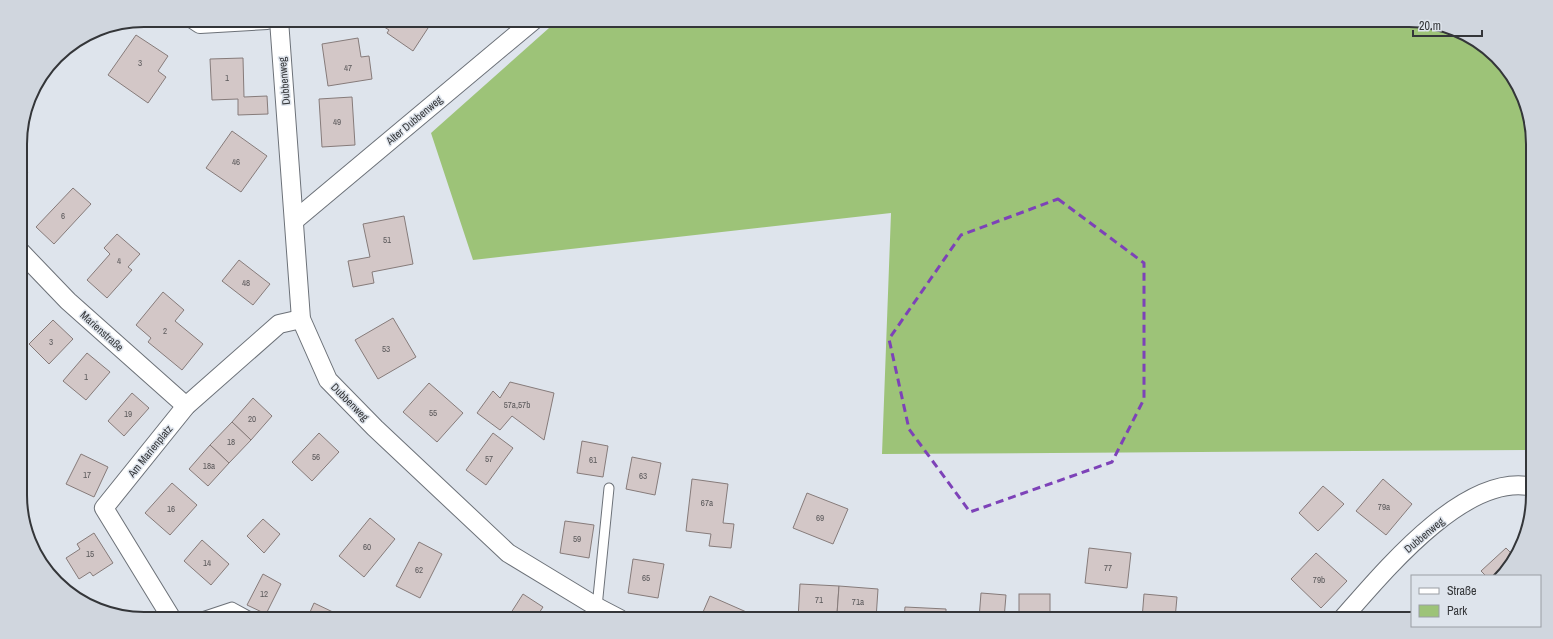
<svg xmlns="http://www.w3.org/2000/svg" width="1553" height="639" viewBox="0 0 1553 639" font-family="'Archivo Narrow',sans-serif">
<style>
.green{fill:#9dc378}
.building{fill:#d3c7c7;stroke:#867b7a}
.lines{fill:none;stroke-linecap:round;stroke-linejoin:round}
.service-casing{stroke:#6c7178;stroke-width:11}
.minor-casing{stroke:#6c7178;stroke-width:20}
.service{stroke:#fff;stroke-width:9}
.minor{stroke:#fff;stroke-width:18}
.marked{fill:none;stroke:#7d42b8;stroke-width:3;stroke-dasharray:8 5;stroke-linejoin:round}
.labels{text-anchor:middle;stroke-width:3;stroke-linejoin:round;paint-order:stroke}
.number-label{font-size:9px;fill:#5c5a5c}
.street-label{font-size:11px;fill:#343639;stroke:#dee4ec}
.rim{fill:none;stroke:#343639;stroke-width:2}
</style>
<rect width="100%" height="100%" fill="#dee4ec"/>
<!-- green -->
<path class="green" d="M558,20H1409L1449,27L1478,41L1507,68L1532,128L1533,450L882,454L891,213L473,260L431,133Z"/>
<!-- building -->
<g class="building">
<path d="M373,20H416L428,28L413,51L387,33L389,30Z"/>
<path d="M97,29H101L95,37L90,34Z"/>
<path d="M136,35L168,56L158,71L166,77L148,103L108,75Z"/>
<path d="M358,38L361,57L369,56L372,79L328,86L322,44Z"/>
<path d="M243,58L244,97L267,96L268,114L238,115V99L212,100L210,59Z"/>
<path d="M352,97L355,145L322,147L319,99Z"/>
<path d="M232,131L267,156L241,192L206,168Z"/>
<path d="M20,166L28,172L21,180Z"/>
<path d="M73,188L91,204L54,244L36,227Z"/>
<path d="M404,216L413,264L372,272L374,283L353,287L348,261L370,257L363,224Z"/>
<path d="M117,234L140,254L128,267L132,270L107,298L87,280L110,254L104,248Z"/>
<path d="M239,260L270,284L253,305L222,281Z"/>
<path d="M163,292L184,310L175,321L203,344L182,370L148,342L151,338L136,325Z"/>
<path d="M393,318L416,357L378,379L355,340Z"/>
<path d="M53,320L73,339L49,364L29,344Z"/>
<path d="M87,353L110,372L86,400L63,381Z"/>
<path d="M510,382L554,393L544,440L512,416L500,430L477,413L493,391L500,398Z"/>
<path d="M429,383L463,413L437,442L403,412Z"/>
<path d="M132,393L149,408L124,436L108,421Z"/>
<path d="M253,398L272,416L251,440L232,422Z"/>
<path d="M232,422L251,440L229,463L210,445Z"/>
<path d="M319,433L339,452L312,481L292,462Z"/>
<path d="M493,433L513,448L486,485L466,470Z"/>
<path d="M582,441L608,446L603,477L577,473Z"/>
<path d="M210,445L229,463L208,486L189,469Z"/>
<path d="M81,454L108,467L94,497L66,484Z"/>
<path d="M632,457L661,463L655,495L626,489Z"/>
<path d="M692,479L728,484L723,523L734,524L731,548L709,546L711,534L686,531Z"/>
<path d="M1383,479L1412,504L1386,535L1356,511Z"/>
<path d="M172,483L197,505L170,535L145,513Z"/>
<path d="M1323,486L1344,504L1318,531L1299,513Z"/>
<path d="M807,493L848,509L833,544L793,528Z"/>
<path d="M370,518L395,539L364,577L339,556Z"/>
<path d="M263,519L280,534L264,553L247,536Z"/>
<path d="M565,521L594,525L589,558L560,553Z"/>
<path d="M94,533L113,563L93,576L90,572L79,579L66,558L80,549L77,544Z"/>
<path d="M202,540L229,564L211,585L184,561Z"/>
<path d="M419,542L442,554L420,598L396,586Z"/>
<path d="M1089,548L1131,553L1127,588L1085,583Z"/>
<path d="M1506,548L1515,557L1508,570L1502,576H1486L1481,571Z"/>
<path d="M1316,553L1347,581L1321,608L1291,579Z"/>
<path d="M633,559L664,564L658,598L628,593Z"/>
<path d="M263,574L281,584L266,614L247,605Z"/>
<path d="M800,584L839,586L837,614L819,613V619H798Z"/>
<path d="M839,586L878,589L876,619H847L848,615L837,614Z"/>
<path d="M981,593L1006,595L1004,619H979Z"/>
<path d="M523,594L543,607L535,619H507Z"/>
<rect x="1019" y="594" width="31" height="25"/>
<path d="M1144,594L1177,597L1175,619H1142Z"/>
<path d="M710,596L751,614L749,619H700Z"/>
<path d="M314,603L335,613L332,619H307Z"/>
<path d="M905,607L946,609V619H904Z"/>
<path d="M142,612L147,619L133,617Z"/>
</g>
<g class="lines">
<!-- service casing -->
<g class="service-casing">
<g id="service">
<path d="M597,607L609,488"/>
<path d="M196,619L232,607L254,619"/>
</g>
</g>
<!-- minor casing -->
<g class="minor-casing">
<g id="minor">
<path d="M194,20L200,24L267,20"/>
<path d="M279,20L301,319L328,380L375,428L508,553L597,607L620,619"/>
<path d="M295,220L534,20"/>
<path d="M21,252L68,301L186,406"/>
<path d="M172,619L104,508L186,406L279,324L301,319"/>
<path d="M1342,619C1382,574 1461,476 1528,486"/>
</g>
</g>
<!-- service -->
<use href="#service" class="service"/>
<!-- minor -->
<use href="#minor" class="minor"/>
</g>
<!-- marked area -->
<path class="marked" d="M1058,199L1144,263V399L1112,462L970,512L909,429L889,339L961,235Z"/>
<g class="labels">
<!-- number labels -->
<g class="number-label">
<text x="140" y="66">3</text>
<text x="348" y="71">47</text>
<text x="227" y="81">1</text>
<text x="337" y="125">49</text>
<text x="236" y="165">46</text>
<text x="63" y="219">6</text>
<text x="387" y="243">51</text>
<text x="119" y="264">4</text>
<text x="246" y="286">48</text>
<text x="165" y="334">2</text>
<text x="51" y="345">3</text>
<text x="386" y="352">53</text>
<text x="86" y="380">1</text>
<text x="517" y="408">57a,57b</text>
<text x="433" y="416">55</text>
<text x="128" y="417">19</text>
<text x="252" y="422">20</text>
<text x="231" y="445">18</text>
<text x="316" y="460">56</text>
<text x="489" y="462">57</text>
<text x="593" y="463">61</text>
<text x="209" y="469">18a</text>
<text x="87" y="478">17</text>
<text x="643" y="479">63</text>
<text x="707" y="506">67a</text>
<text x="1384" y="510">79a</text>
<text x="171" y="512">16</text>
<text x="820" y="521">69</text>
<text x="577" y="542">59</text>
<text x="367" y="550">60</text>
<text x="90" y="557">15</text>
<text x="207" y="566">14</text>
<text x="1108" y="571">77</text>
<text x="419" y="573">62</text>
<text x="646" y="581">65</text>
<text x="1319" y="583">79b</text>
<text x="264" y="597">12</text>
<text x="819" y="603">71</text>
<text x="858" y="605">71a</text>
</g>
<!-- street labels -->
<g class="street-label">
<text transform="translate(284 81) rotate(-95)" y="4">Dubbenweg</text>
<text transform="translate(414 120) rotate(-40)" y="4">Alter Dubbenweg</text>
<text transform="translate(102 331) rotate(42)" y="4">Marienstraße</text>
<text transform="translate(350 402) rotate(45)" y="4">Dubbenweg</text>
<text transform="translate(150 451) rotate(-51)" y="4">Am Marienplatz</text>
<text transform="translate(1424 535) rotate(-40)" y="4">Dubbenweg</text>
</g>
</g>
<!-- crop -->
<path d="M0 0H1553V639H0ZM144 27H1409A117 117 0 0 1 1526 144V495A117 117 0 0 1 1409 612H144A117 117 0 0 1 27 495V144A117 117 0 0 1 144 27Z" fill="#d0d6de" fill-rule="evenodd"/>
<path class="rim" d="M144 27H1409A117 117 0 0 1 1526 144V495A117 117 0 0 1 1409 612H144A117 117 0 0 1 27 495V144A117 117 0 0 1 144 27Z"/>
<!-- legend -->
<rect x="1411" y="575" width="130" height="52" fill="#dee4ec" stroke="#9a9ea4"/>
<rect x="1419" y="588" width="20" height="6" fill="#ffffff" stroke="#9a9ea4"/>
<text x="1447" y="595" font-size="12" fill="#343639">Straße</text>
<rect x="1419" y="605" width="20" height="12" fill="#9dc378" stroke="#9a9ea4"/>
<text x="1447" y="615" font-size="12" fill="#343639">Park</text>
<!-- scale -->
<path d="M1413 30v6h69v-6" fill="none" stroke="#343639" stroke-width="2"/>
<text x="1419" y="30" font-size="12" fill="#343639" stroke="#dee4ec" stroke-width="3" paint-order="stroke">20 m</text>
</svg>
